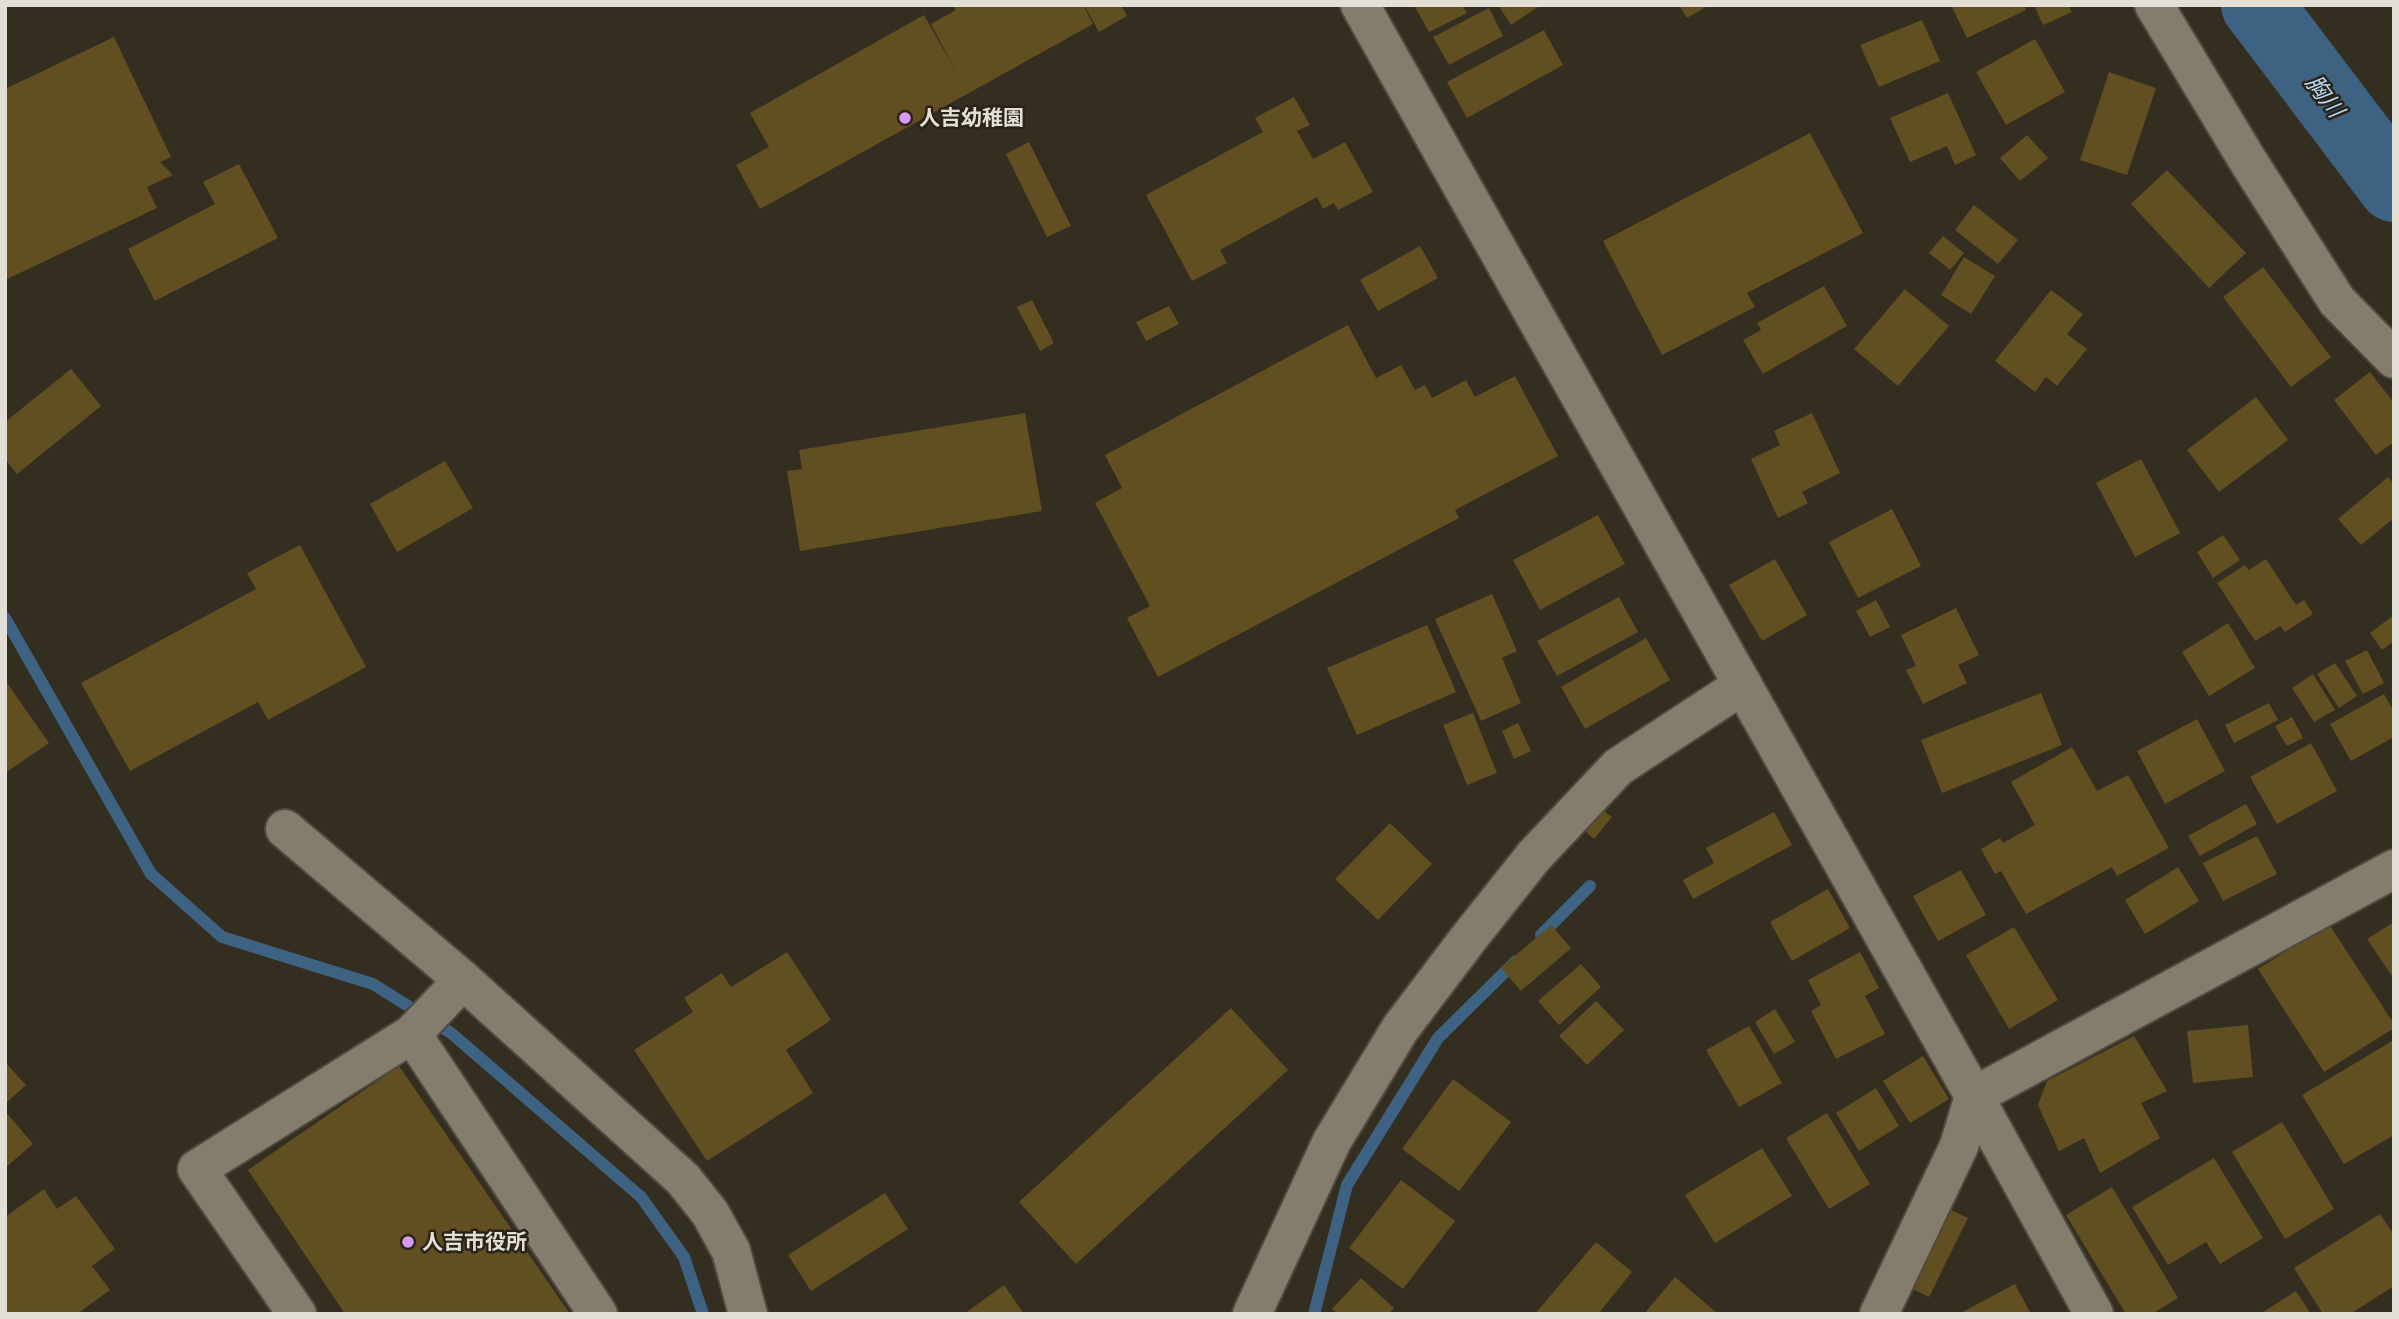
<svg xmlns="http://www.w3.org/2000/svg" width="2399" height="1319" viewBox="0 0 2399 1319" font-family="Georgia,'Noto Sans JP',serif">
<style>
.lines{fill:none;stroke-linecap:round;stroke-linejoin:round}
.stream{stroke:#3d6282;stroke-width:12}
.river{stroke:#3d6282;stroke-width:72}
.building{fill:#614f22}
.minor-casing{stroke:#4f4a3f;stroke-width:42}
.minor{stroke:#847d6d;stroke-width:38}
.poi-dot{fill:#d69bf9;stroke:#2a2417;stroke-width:2.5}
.labels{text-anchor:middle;stroke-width:5;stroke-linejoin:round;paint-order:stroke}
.poi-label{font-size:21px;font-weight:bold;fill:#e3dfd7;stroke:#2a2417;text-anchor:start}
.water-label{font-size:23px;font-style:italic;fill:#b6dafa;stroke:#2a2417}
</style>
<rect width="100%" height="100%" fill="#342e20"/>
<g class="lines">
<!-- stream -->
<g class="stream">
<path d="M5,618L151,874L222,937L373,984L451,1033L641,1197L684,1257L703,1314"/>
<path d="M1541,935L1590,886"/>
<path d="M1314,1314L1347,1185L1438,1038L1516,961"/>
</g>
<!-- river -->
<path class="river" d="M2257,5L2394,186"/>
</g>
<!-- building -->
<g class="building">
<path d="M953,5H1083L1093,24L760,209L736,165L769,147L750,113L924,15L957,73L931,24L956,10Z"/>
<path d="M1084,5H1121L1127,16L1099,32Z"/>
<path d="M1414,5H1462L1467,13L1429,32Z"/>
<path d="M1498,5H1541L1511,25Z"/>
<path d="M1679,5H1709L1687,18Z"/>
<path d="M1951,5H2024L2026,10L1967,38Z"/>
<path d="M2034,5H2068L2072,12L2043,25Z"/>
<path d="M1489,8L1503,36L1449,65L1433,37Z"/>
<path d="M1922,20L1940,61L1879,87L1860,45Z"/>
<path d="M1544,30L1563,65L1467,118L1447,82Z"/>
<path d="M114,37L171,157L160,162L173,175L147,187L157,208L5,280V89Z"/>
<path d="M2035,39L2065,92L2006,125L1976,72Z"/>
<path d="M2109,72L2156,88L2127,175L2080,160Z"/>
<path d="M1948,93L1976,155L1955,165L1947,146L1910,162L1890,118Z"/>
<path d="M1294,97L1310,125L1297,131L1313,159L1345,142L1373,192L1338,210L1334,203L1323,209L1317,197L1220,250L1227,263L1192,281L1146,195L1263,132L1255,118Z"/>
<path d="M1810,133L1863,233L1747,293L1755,307L1662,355L1603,241Z"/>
<path d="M2027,135L2048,158L2020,181L2000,158Z"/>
<path d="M1029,142L1071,226L1047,237L1006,154Z"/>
<path d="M239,164L278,238L155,301L128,249L215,204L203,182Z"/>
<path d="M2167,170L2246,253L2209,288L2131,204Z"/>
<path d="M1974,205L2018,240L1998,264L1955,230Z"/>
<path d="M1943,236L1964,253L1950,270L1929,253Z"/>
<path d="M1420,246L1438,278L1378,311L1360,280Z"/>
<path d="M1964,257L1995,276L1971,314L1941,295Z"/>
<path d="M2263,267L2331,357L2291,387L2223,297Z"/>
<path d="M1824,286L1847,326L1763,374L1743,340L1761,330L1757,323Z"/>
<path d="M1905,289L1949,326L1898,386L1854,349Z"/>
<path d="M2051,290L2083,314L2067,334L2087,349L2057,386L2046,377L2035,392L1995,361Z"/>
<path d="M1032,300L1054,343L1040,351L1017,307Z"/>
<path d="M1169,306L1179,324L1146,341L1136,322Z"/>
<path d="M1348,325L1376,378L1401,365L1415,390L1425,385L1432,398L1466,380L1475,397L1515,376L1558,456L1455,510L1459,518L1158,677L1127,618L1150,606L1095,503L1122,488L1105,455Z"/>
<path d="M71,369L101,406L17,474L5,459V422Z"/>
<path d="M2370,372L2394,403V442L2376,455L2334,400Z"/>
<path d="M2256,397L2288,440L2219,492L2187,450Z"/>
<path d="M1025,413L1042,511L800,551L787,471L802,469L799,450Z"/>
<path d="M1812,413L1840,473L1802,492L1808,503L1778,518L1751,459L1780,445L1774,431Z"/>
<path d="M2141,459L2180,533L2135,557L2096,483Z"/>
<path d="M445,461L473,508L397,552L370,504Z"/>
<path d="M2388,477L2394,484V518L2361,545L2338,519Z"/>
<path d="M1892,509L1921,566L1858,598L1829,542Z"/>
<path d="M1598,515L1625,564L1540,610L1513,560Z"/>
<path d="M2223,535L2240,560L2213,578L2197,552Z"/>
<path d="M300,545L366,667L268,720L258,702L130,771L81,683L256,589L247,573Z"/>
<path d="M1775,559L1807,615L1762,641L1729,585Z"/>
<path d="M2266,559L2296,605L2304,600L2313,614L2285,632L2280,626L2255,641L2217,583L2245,565L2249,570Z"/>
<path d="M1492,594L1517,651L1502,658L1521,703L1481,721L1435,619Z"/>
<path d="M1619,597L1638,632L1557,676L1537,641Z"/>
<path d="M1876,600L1890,627L1870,637L1856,611Z"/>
<path d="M1956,608L1979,655L1958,665L1967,683L1923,704L1906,670L1916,666L1901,635Z"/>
<path d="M2394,615V641L2382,650L2370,633Z"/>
<path d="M2228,623L2255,668L2209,696L2182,652Z"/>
<path d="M1427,625L1456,692L1357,735L1327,668Z"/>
<path d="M1646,638L1670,680L1585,729L1561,687Z"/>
<path d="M2367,650L2384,683L2363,694L2345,661Z"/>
<path d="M2335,663L2357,696L2339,708L2317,674Z"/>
<path d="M2313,674L2335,710L2314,722L2292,688Z"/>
<path d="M5,680L49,743L5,773Z"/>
<path d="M2041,693L2062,745L1942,793L1921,740Z"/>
<path d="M2384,694L2394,712V737L2351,761L2330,724Z"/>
<path d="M2269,703L2278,720L2234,743L2225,725Z"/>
<path d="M1473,713L1497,773L1467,785L1443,725Z"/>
<path d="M2292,717L2303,738L2287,746L2275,726Z"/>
<path d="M2197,719L2225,771L2165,804L2137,751Z"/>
<path d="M1518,723L1531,751L1514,759L1502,731Z"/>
<path d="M2311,743L2337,791L2277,824L2250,777Z"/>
<path d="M2072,747L2097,791L2128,775L2169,848L2117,876L2112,867L2026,914L2001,871L1995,874L1981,849L2000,838L2003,843L2035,825L2011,782Z"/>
<path d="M2246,804L2257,824L2200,856L2188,836Z"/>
<path d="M1601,809L1612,817L1594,839L1584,830Z"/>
<path d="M1774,812L1792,845L1693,899L1683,880L1714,863L1706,848Z"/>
<path d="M1390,823L1432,864L1378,920L1335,879Z"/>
<path d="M2257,836L2277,874L2223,901L2203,863Z"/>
<path d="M2178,867L2199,901L2145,934L2125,900Z"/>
<path d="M1961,870L1986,915L1938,941L1913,896Z"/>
<path d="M1828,889L1850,928L1792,961L1770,922Z"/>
<path d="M2394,922V979L2367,939Z"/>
<path d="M2329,924L2394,1024V1028L2324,1072L2258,969Z"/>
<path d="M1551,925L1571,948L1521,991L1501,968Z"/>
<path d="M2014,927L2058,1000L2009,1029L1966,955Z"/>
<path d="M787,952L831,1020L786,1050L813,1093L707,1161L634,1050L693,1012L684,998L722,973L731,987Z"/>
<path d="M1860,952L1879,988L1865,996L1885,1034L1836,1059L1811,1011L1821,1005L1808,980Z"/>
<path d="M1581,964L1601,987L1559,1025L1538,1001Z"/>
<path d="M1596,1001L1624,1030L1587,1065L1559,1036Z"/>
<path d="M1231,1008L1288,1070L1076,1264L1019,1202Z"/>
<path d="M1775,1009L1795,1042L1774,1054L1755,1022Z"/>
<path d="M2248,1025L2253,1077L2193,1083L2187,1031Z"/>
<path d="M1749,1026L1782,1083L1739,1107L1706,1050Z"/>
<path d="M2134,1036L2167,1091L2141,1103L2160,1138L2100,1173L2084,1138L2059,1151L2038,1105L2047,1081Z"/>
<path d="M2394,1040V1135L2344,1164L2302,1095Z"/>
<path d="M1923,1056L1949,1099L1910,1123L1883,1081Z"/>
<path d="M5,1062L26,1085L5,1104Z"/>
<path d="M399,1066L570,1314H345L248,1170Z"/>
<path d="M1453,1079L1511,1122L1459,1191L1402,1149Z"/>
<path d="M1876,1088L1899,1126L1859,1151L1836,1113Z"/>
<path d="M5,1111L33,1144L5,1168Z"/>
<path d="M1827,1113L1870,1184L1829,1209L1786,1138Z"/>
<path d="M2282,1122L2334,1209L2285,1239L2232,1152Z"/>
<path d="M1762,1148L1792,1196L1715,1243L1685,1195Z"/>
<path d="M2214,1158L2263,1238L2220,1264L2206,1242L2168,1265L2132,1207Z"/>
<path d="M1401,1180L1455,1221L1403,1289L1349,1248Z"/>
<path d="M2112,1187L2178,1298L2152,1314H2126L2066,1215Z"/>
<path d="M44,1189L57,1209L76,1196L115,1249L92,1266L110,1290L77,1314H5V1217Z"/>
<path d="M885,1193L908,1229L811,1291L788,1255Z"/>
<path d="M1939,1204L1968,1218L1929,1297L1900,1283Z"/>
<path d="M2380,1214L2394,1235V1286L2350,1314H2323L2294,1268Z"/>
<path d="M1596,1242L1632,1272L1598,1314H1535Z"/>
<path d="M1675,1277L1718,1314H1644Z"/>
<path d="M1361,1278L1394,1308L1389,1314H1338L1332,1309Z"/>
<path d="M2015,1284L2031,1314H1959Z"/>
<path d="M1004,1285L1024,1314H964Z"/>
<path d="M2296,1291L2311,1314H2260Z"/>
</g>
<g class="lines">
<!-- minor casing -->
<g class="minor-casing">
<g id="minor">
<path d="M1360,5L1974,1096L2394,869"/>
<path d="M2154,5L2248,161L2337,301L2394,359"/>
<path d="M285,829L463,980L683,1179L710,1213L731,1251L748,1314"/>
<path d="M412,1034L598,1314"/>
<path d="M1974,1096L2094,1314"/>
<path d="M297,1314L197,1169L412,1034L463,980"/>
<path d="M1252,1314L1332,1141L1400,1029L1468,939L1534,856L1618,767L1743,685"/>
<path d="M1879,1314L1959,1146L1974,1096"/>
</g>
</g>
<!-- minor -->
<use href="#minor" class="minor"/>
</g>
<!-- markers -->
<g class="poi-dot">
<circle cx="905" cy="118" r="7"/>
<circle cx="408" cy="1242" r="7"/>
</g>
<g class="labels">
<!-- poi labels -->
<g class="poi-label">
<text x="919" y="125">人吉幼稚園</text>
<text x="422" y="1249">人吉市役所</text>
</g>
<!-- water labels -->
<g class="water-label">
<text transform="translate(2325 96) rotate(53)" y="8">胸川</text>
</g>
</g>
<!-- border -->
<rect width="2399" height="1319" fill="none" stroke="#e3dfd7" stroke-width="14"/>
</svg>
